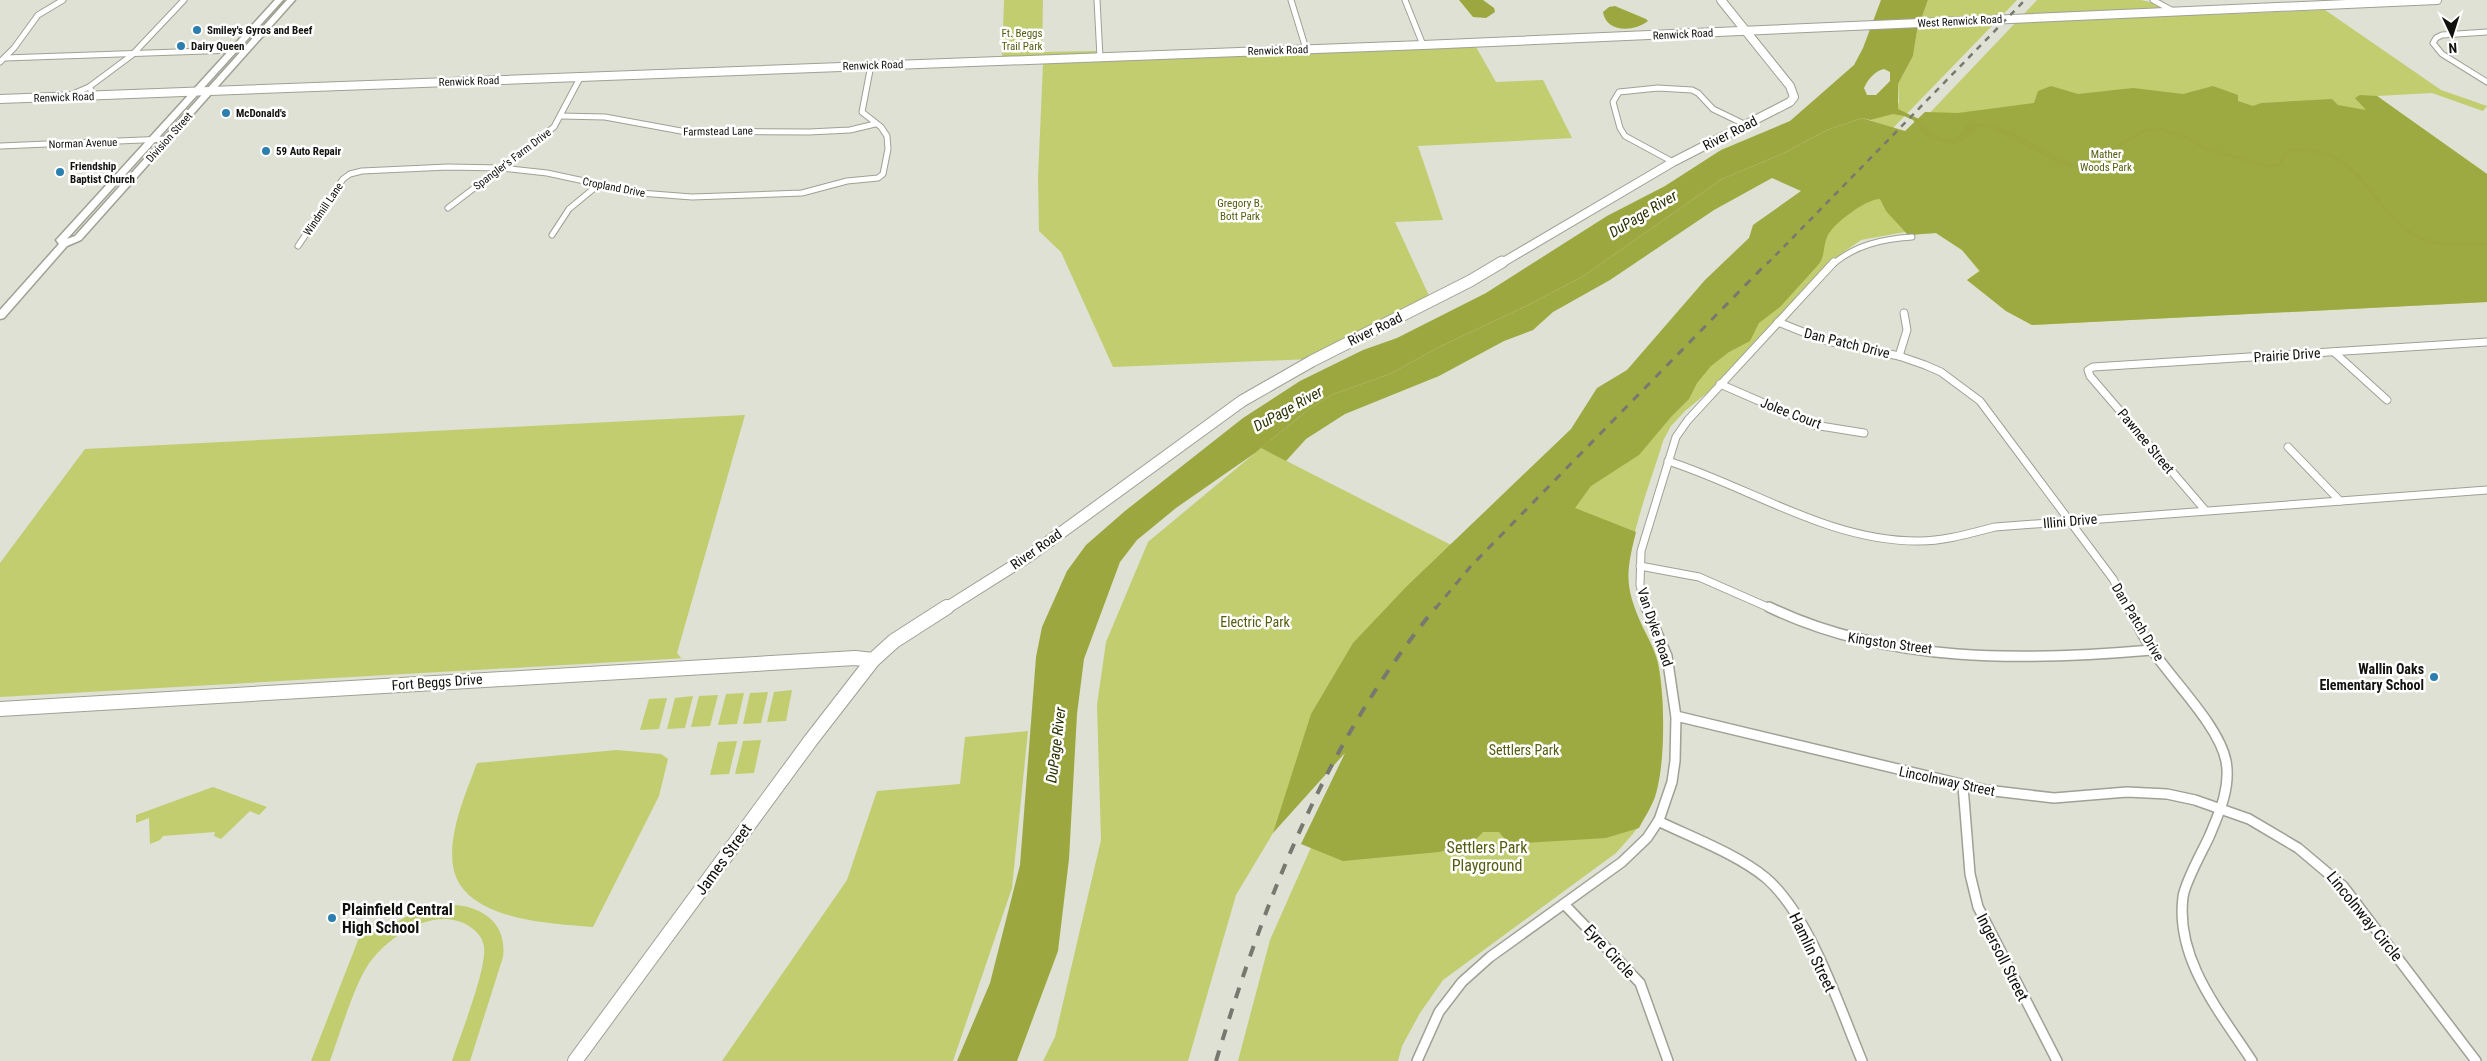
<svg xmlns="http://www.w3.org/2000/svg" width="2487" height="1061" viewBox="0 0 2487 1061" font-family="'Roboto Condensed',sans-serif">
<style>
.green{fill:#c1cd6f}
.forest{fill:#9da941}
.water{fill:#9ca83f;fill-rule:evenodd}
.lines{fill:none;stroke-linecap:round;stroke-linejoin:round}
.stream{stroke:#9ca83f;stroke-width:2.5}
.street-far2-casing{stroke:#9fa194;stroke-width:7}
.street-far1-casing{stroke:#9fa194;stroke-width:9}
.street-casing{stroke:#9fa194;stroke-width:12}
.secondary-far2-casing{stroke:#9fa194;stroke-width:10}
.secondary-far1-casing{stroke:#9fa194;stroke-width:13}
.secondary-casing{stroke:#9fa194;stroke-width:16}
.primary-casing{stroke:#9fa194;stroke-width:3}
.street-far2{stroke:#fff;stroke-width:5}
.street-far1{stroke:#fff;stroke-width:7}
.street{stroke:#fff;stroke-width:9}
.secondary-far2{stroke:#fff;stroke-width:8}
.secondary-far1{stroke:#fff;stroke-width:11}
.secondary{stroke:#fff;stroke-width:14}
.primary{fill:#fff;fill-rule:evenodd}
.rail-far2{stroke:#777970;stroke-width:2.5;stroke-dasharray:6 6;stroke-linecap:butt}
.rail-far1{stroke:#777970;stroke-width:3;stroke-dasharray:8 8;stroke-linecap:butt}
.rail{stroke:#777970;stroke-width:4;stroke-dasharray:11 11;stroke-linecap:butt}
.poi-dot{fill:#2b7eae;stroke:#fff;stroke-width:2}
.labels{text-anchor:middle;stroke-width:5;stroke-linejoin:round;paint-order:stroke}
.far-street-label{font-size:11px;fill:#11120e;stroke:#fff}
.far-poi-label{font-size:11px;font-weight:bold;fill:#11120e;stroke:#fff;text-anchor:start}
.far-park-label{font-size:11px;fill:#555d10;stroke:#fff}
.street-label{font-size:14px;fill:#11120e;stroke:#fff}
.park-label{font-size:14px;fill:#555d10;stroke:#fff}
.poi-label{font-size:14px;font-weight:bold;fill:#11120e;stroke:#fff;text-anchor:end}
.water-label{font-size:15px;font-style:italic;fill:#2d3205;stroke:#fff}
.near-park-label{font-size:16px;fill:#555d10;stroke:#fff}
.near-street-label{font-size:16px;fill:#11120e;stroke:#fff}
.near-poi-label{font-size:16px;font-weight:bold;fill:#11120e;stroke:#fff;text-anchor:start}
</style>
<rect width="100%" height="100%" fill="#dee1d3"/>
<!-- green -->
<g class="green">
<path d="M1004,0H1043L1042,52L1096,51L1095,57L1002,61Z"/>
<path d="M1928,0H2017L1893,128L1870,120L1899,103L1898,84L1913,56L1917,31Z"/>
<path d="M2037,0H2141L2204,15L2325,10L2441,90L2487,106L2483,111L2432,93L2377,96L2487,174V302L2032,325L2006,311L1967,280L1979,271L1962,250L1936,233L1908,235L1905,232L1861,240L1828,263L1708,392L1685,411L1671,426L1663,441C1652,479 1623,552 1628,588C1631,613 1650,635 1657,658C1666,690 1665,766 1654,797C1647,820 1631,836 1616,853L1443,980L1420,1013L1402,1046L1398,1061H1238L1270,940L1305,861L1344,774L1397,695L1747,305Z"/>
<path d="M1476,47L1496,82L1543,80L1572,138L1418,146L1443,220L1395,222L1431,300L1311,359L1113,367L1061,252L1039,231L1038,178L1043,64Z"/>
<path d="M745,415L677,653L681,658H687L0,697V563L85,449Z"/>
<path d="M1261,448L1461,550L1313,766L1236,895L1188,1061H1043L1055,1037L1101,840L1097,705L1106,642L1148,542Z"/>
<path d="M792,690L786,721L767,722L774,692Z"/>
<path d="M768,692L761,723L743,724L750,693Z"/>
<path d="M744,693L737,724L718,725L726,694Z"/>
<path d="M718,695L710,726L691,727L699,696Z"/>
<path d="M693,696L685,728L667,729L675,698Z"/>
<path d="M667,698L659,729L640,730L649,699Z"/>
<path d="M1028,731L1012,888L953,1061H722L847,880L877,791L960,784L965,737Z"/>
<path d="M761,740L754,773L735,774L743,741Z"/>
<path d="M737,741L729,774L710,775L718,742Z"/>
<path d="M617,750L661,754L668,759L659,796L593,927C551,923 462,921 453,866C448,833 466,793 477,763Z"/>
<path d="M213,787L267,807L259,815L250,811L221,839L214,836L215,832L163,836L160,840L150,844L149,818L136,823V815Z"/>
<path d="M456,905C485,908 507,925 503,957L470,1061H452C460,1036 487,969 484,947C483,938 477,931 469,926C436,905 390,935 370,962C354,984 340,1034 330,1061H311L364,925L384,923L382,930L420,909Z"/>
</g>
<!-- forest -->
<path class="forest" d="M2051,86L2078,94L2133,88L2183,94L2213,86L2238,95V101L2253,106L2261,103L2332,99L2338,105L2366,110L2355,98L2360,95L2377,96L2487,174V302L2032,325L2006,311L1967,280L1980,271L1962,250L1936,233L1908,235L1886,211L1880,199C1866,199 1832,224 1827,237C1823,246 1825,256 1819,264L1780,307L1759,323L1750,341L1729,352L1711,366L1697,383L1689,399L1671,417L1639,455L1591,486L1575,508L1636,532C1625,576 1625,587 1643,628C1648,638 1654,649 1657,660C1665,694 1666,763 1655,797C1651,808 1644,818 1639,828L1606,838L1509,844L1499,832H1483L1471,844L1439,852L1343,861L1301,844L1345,753L1273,833L1311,714L1353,643L1406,587L1571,429L1597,388L1627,370L1705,280L1749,238L1753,225L1801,191L1772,178L1714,210L1610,280L1553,312L1533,330L1504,341L1439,376L1345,414L1306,439L1286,461L1261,448L1309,409L1331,395L1392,373L1437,348L1528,305L1582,277L1722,179L1784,153L1827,130L1862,118L1905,131L1925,112L1958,113L2034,103L2038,91Z"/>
<!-- water -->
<g class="water">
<path d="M1459,0H1483L1494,8L1495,12L1486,18L1473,17Z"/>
<path d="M1881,0H1928L1917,31L1913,56L1898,84V109L1921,120L1929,132L1943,139H1953L1966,130L1965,125C2010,112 2051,169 2097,169L2100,172L2061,165L1992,128L1974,126L1973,132L1962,141L1957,144L1947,143L1927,137L1913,120L1904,116L1893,114L1870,120L1862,118L1827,130L1784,153L1722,179L1582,277L1528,305L1437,348L1392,373L1331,395L1309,409L1255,453L1176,508L1137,540L1120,562L1084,659L1077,714L1069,859L1058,951L1017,1061H957L990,983L1020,865L1036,657L1042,627L1067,571L1086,545L1125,511L1243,418L1300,381L1363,350L1397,338L1486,293L1607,216L1665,186L1721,150L1790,121L1854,65L1863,48ZM1884,69L1890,72V81L1876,95H1867L1864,88C1868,79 1875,71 1884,69Z"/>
<path d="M1615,6L1646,19L1648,21C1634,32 1606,33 1603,12L1609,7Z"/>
</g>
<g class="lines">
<!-- stream -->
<path class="stream" d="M2096,170L2107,169L2109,152L2143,131L2160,129L2185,137L2206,149L2269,166L2278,165L2290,149C2304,150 2318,150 2332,156C2370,175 2384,225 2426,240C2445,247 2467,244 2487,244"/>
<!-- street-far2 casing -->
<g class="street-far2-casing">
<g id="street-far2">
<path d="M1097,0L1100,57"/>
<path d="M1291,0L1306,49"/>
<path d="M1405,0L1423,45"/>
<path d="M2153,0L2173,11"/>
<path d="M2487,32L2442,35L2436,38L2433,43L2442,54L2487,82"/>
<path d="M5,58L234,50"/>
<path d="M0,62L14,48L38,15L63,0"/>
<path d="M89,87L132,55L184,0"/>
<path d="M68,96L89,87L91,90"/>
<path d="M561,116L605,117L681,131L809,132L850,130L875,124"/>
<path d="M0,146L166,139"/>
<path d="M1673,162L1625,136L1620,128L1613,102L1619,92L1658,88L1692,90L1698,93L1713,109L1746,125"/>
<path d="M448,208L554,127L581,76"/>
<path d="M552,235L569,209L598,185"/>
<path d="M298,246L343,179L350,174L362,171L448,167L501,168L547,173L640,193L692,197L802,193L847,181L878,178L883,174L888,149L887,136L881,127L862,112L871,65"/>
<path d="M1833,264C1856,245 1882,239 1912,237"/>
</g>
</g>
<!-- street-far1 casing -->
<g class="street-far1-casing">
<g id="street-far1">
<path d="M1778,322L1823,340L1899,356L1925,365L1941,372L1980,401L2113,579L2129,609"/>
<path d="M2334,352L2387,400"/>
<path d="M1899,356L1907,330L1904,313"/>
<path d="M1720,384L1814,425L1864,433"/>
<path d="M2288,447L2340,501"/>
<path d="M1668,461C1752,488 1830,542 1920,541C1945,541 1971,533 1995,527L2487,490"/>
<path d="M2205,510L2090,376L2088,370L2093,367L2487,342"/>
<path d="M1640,566L1699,577L1772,609"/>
<path d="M1646,609L1640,585L1641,551L1676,437L1688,420L1834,262"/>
</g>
</g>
<!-- street casing -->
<g class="street-casing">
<g id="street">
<path d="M1769,607C1887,664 2025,661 2152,650"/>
<path d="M2129,607C2136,622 2143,637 2153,651C2173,681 2219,726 2226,761C2231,788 2219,813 2209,837C2202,852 2185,882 2183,897C2175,959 2220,1012 2252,1061"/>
<path d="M1676,716L1986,790L2054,798L2127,792L2167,794L2195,800L2249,819L2298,848L2343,886L2476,1061"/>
<path d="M1963,786L1970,874L1978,907L2057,1061"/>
<path d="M1658,821C1691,837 1737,854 1766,878C1810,916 1839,1006 1862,1061"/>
<path d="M1564,904L1640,983L1668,1061"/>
<path d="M1417,1061L1439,1012L1462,982L1490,957L1622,862L1647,838L1659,820L1672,782L1675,761L1676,717L1667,656L1646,607"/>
</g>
</g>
<!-- secondary-far2 casing -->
<g class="secondary-far2-casing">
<g id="secondary-far2">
<path d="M0,99L1423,45L2437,0"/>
<path d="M1500,264L1673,162L1790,102L1794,97L1790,86L1721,0"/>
</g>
</g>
<!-- secondary-far1 casing -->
<g class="secondary-far1-casing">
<path id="secondary-far1" d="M945,609L1029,556L1242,401L1312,361L1470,281L1502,262"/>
</g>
<!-- secondary casing -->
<g class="secondary-casing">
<g id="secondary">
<path d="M0,709L855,658L873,660"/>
<path d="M575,1061L811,740L873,660L894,641L947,607"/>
</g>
</g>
<!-- primary casing -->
<g class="primary-casing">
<path id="primary" d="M275,0H283L67,239L75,236L287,0H295L81,240L67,246L4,318L0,319V310L59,244L56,240L58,238Z"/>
</g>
<!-- street-far2 -->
<use href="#street-far2" class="street-far2"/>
<!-- street-far1 -->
<use href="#street-far1" class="street-far1"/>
<!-- street -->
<use href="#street" class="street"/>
<!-- secondary-far2 -->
<use href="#secondary-far2" class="secondary-far2"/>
<!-- secondary-far1 -->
<use href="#secondary-far1" class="secondary-far1"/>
<!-- secondary -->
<use href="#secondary" class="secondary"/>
<!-- primary -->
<use href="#primary" class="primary"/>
<!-- rail-far2 -->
<path class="rail-far2" d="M1767,264L2025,0"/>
<!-- rail-far1 -->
<path class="rail-far1" d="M1435,609L1471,566L1768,262"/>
<!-- rail -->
<path class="rail" d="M1216,1061C1265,899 1327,739 1436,607"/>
</g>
<!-- markers -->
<g class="poi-dot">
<circle cx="197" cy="30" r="5"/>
<circle cx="181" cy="46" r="5"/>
<circle cx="226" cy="113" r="5"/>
<circle cx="266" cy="151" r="5"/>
<circle cx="60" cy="172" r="5"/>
<circle cx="2434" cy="677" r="5"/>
<circle cx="332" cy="918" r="5"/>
</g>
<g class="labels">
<!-- far-street labels -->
<g class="far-street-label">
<text transform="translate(1960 21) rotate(-3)" y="4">West Renwick Road</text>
<text transform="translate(1683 34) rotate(-3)" y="4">Renwick Road</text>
<text transform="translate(1278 50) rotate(-2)" y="4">Renwick Road</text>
<text transform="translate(873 65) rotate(-2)" y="4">Renwick Road</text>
<text transform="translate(469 81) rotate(-2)" y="4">Renwick Road</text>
<text transform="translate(64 97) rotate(-2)" y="4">Renwick Road</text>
<text transform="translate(718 131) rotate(-1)" y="4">Farmstead Lane</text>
<text transform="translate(169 137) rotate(-48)" y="4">Division Street</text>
<text transform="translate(83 143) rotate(-2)" y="4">Norman Avenue</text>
<text transform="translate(512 159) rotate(-37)" y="4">Spangler's Farm Drive</text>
<text transform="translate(614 187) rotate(11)" y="4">Cropland Drive</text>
<text transform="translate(323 209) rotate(-56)" y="4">Windmill Lane</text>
</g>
<!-- far-poi labels -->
<g class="far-poi-label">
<text x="207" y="34">Smiley's Gyros and Beef</text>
<text x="191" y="50">Dairy Queen</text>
<text x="236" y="117">McDonald's</text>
<text x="276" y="155">59 Auto Repair</text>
<text x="70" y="170">Friendship<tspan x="70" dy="13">Baptist Church</tspan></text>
</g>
<!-- far-park labels -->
<g class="far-park-label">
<text x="1022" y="37">Ft. Beggs<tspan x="1022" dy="13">Trail Park</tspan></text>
<text x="2106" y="158">Mather<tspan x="2106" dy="13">Woods Park</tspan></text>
<text x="1240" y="207">Gregory B.<tspan x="1240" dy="13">Bott Park</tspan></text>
</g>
<!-- street labels -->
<g class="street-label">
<text transform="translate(1730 133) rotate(-27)" y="5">River Road</text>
<text transform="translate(1375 329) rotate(-26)" y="5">River Road</text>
<text transform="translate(1847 343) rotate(14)" y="5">Dan Patch Drive</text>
<text transform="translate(2287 355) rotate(-4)" y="5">Prairie Drive</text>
<text transform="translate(1791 413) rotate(21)" y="5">Jolee Court</text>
<text transform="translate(2146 441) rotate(50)" y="5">Pawnee Street</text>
<text transform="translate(2070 521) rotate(-5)" y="5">Illini Drive</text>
<text transform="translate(1036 549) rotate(-35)" y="5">River Road</text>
<text transform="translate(2138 622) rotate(59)" y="5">Dan Patch Drive</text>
<text transform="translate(1655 627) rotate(71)" y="5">Van Dyke Road</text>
<text transform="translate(1890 643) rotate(8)" y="5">Kingston Street</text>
<text transform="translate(437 682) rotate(-4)" y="5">Fort Beggs Drive</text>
<text transform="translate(1947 781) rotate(12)" y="5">Lincolnway Street</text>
</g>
<!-- park labels -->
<g class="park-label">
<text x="1255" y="627">Electric Park</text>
<text x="1524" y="755">Settlers Park</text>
</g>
<!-- poi labels -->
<g class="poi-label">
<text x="2424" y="674">Wallin Oaks<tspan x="2424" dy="16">Elementary School</tspan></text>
</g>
<!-- water labels -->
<g class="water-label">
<text transform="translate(1643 214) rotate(-31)" y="5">DuPage River</text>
<text transform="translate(1288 409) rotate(-29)" y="5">DuPage River</text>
<text transform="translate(1056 745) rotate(-83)" y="5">DuPage River</text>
</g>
<!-- near-park labels -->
<g class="near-park-label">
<text x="1487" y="853">Settlers Park<tspan x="1487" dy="18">Playground</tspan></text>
</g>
<!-- near-street labels -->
<g class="near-street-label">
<text transform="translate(723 859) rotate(-54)" y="6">James Street</text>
<text transform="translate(2365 916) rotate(51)" y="6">Lincolnway Circle</text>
<text transform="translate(1610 951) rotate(47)" y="6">Eyre Circle</text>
<text transform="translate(1813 952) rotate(64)" y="6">Hamlin Street</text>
<text transform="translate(2003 957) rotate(63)" y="6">Ingersoll Street</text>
</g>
<!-- near-poi labels -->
<g class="near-poi-label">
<text x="342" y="915">Plainfield Central<tspan x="342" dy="18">High School</tspan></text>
</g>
</g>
<!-- north arrow -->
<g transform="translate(2452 35) rotate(176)" stroke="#ffffff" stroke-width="4" paint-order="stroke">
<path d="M0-4L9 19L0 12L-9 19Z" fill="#11120e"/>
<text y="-8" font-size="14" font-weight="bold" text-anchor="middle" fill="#11120e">N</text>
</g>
</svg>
